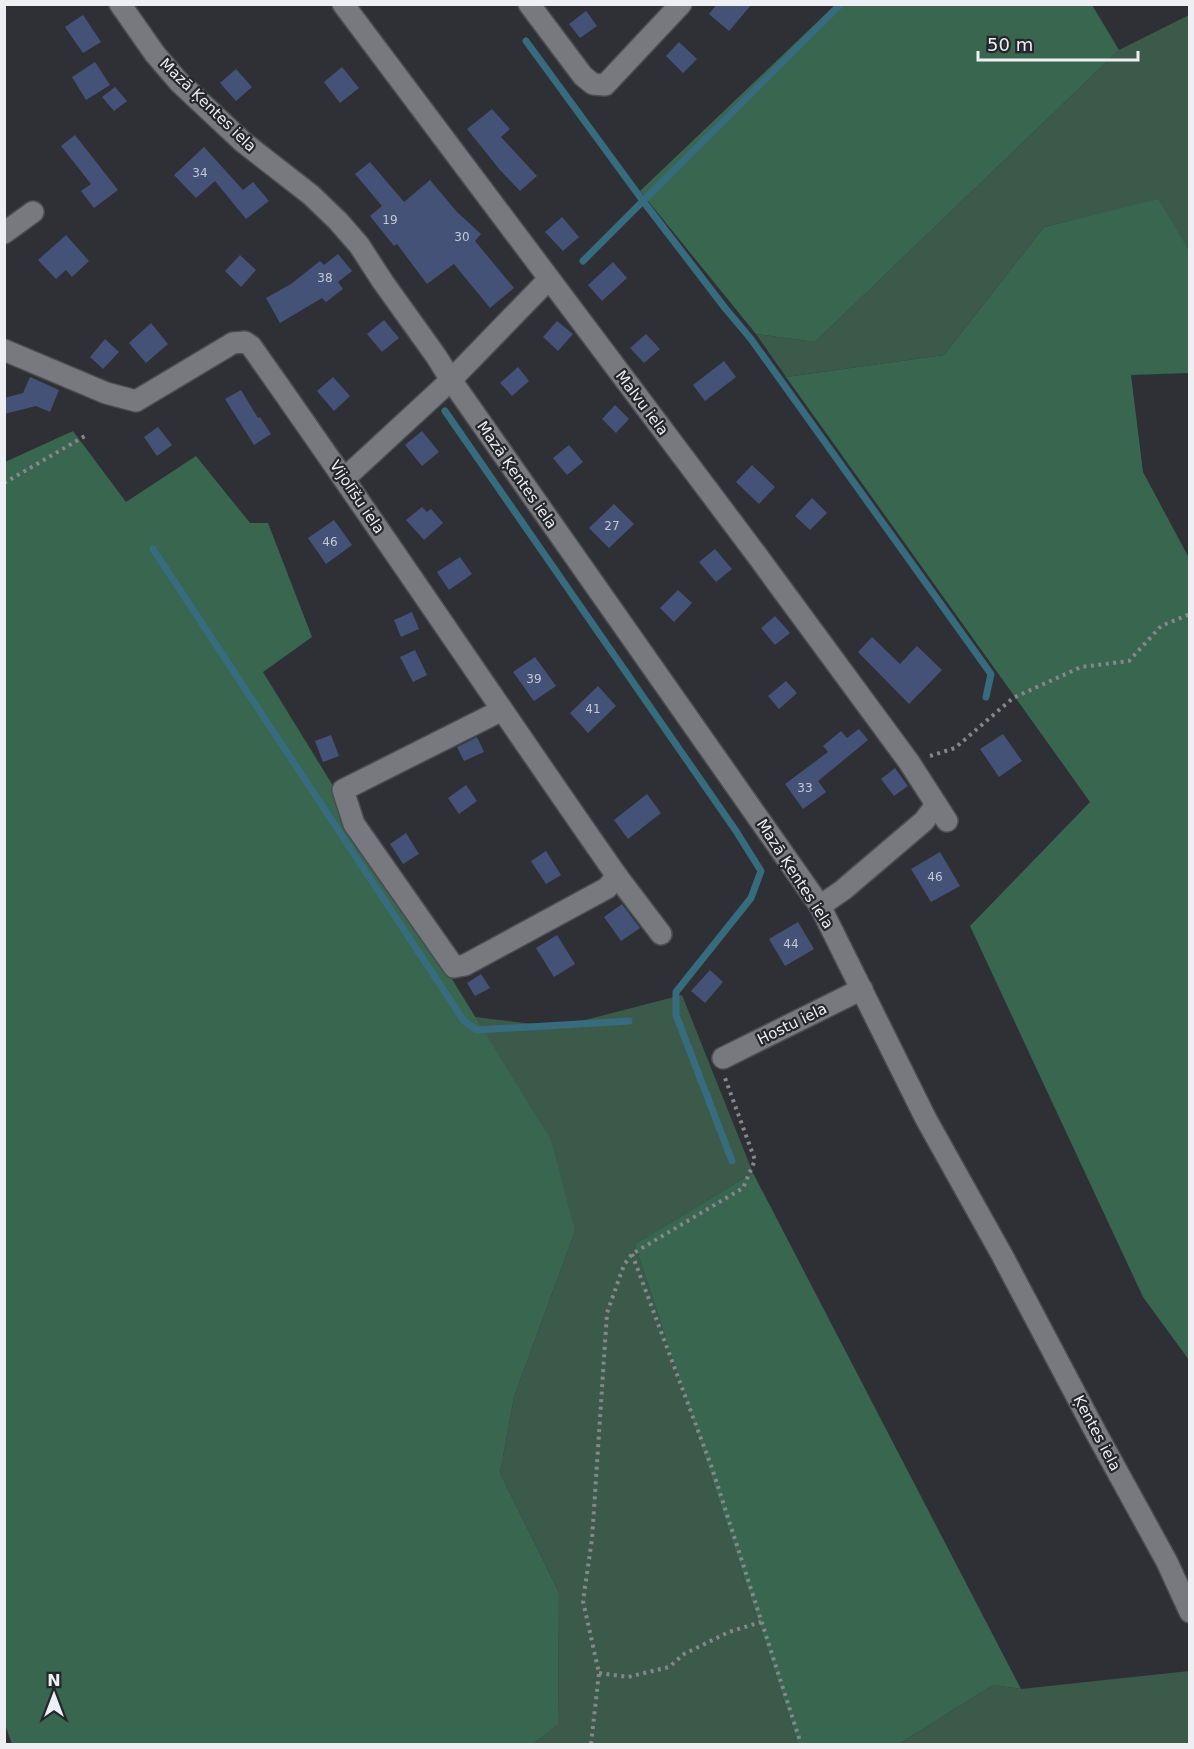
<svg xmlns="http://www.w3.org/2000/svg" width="1194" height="1749" viewBox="0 0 1194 1749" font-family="'DejaVu Sans',sans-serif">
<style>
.green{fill:#3c5a4a}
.forest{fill:#38664f}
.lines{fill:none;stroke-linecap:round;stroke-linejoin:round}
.stream{stroke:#376b7e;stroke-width:7}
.building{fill:#445277}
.minor-casing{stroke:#4a4c50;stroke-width:24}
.path{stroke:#85878c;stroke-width:4;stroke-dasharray:3 4.5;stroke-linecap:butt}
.minor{stroke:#77797f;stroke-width:21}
.labels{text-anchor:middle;stroke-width:4.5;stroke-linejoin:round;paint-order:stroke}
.number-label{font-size:12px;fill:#c3c8d3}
.street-label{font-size:15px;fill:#edeff2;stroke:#25262b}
</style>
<rect width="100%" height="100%" fill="#2e3035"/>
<!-- green -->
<g class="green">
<path d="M1189,15V250L1157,200L1044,227L944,355L786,377L756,334L815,342L1119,50Z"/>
<path d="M682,995L753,1173L635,1244L798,1744H533L558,1723L559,1592L500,1473L514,1397L575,1231L475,1017L558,1027Z"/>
<path d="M1189,1671V1744H899L993,1685L1021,1689Z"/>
</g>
<!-- forest -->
<g class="forest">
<path d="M835,5H1092L1119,50L815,342L756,334L640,191Z"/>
<path d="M1158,199L1189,250V373L1131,375L1143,472L1189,558V1360L1143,1297L970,926L1090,802L786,377L944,355L1044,227Z"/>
<path d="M73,431L126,502L196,456L250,523H268L312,637L263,672L551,1140L575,1231L514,1397L500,1473L559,1592L558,1724L533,1744H12L5,1725V462Z"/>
<path d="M753,1173L1021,1689L993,1685L899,1744H798L635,1244Z"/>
</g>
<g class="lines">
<!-- stream -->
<g class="stream">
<path d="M841,4L643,201L725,308L751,339L991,674L986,697"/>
<path d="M526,41L643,201L583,261"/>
<path d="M445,411L736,831L761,871L751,898L676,992V1015L732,1161"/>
<path d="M153,549L464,1021L477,1030L629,1021"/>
</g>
</g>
<!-- building -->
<g class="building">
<path d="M717,4H752L729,31L709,14Z"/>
<path d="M586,11L597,26L580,38L569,24Z"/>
<path d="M83,15L101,42L83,53L65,27Z"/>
<path d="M679,42L697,59L683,73L666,56Z"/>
<path d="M95,62L110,85L86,100L72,77Z"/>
<path d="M342,67L359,88L340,103L324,82Z"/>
<path d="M236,69L252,87L236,101L220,83Z"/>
<path d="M115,87L127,101L114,111L102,97Z"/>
<path d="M492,109L510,129L501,137L537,176L520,191L500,170L467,129Z"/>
<path d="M75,135L118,190L94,208L81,191L91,184L61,146Z"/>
<path d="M204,147L243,190L253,182L269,201L246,219L215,181L196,198L174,175Z"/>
<path d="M370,162L404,202L430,180L457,212L481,234L475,241L514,288L490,308L454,264L427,284L397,244L394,246L370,216L382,206L355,174Z"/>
<path d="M562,217L579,237L563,251L545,232Z"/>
<path d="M66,235L89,261L72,277L66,270L56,279L38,260Z"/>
<path d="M338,254L352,271L338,282L343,289L326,302L322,298L280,323L266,298L291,284L320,261L324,265Z"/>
<path d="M240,255L256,270L241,287L225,271Z"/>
<path d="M613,262L627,278L602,301L588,285Z"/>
<path d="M384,320L399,338L382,352L367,334Z"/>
<path d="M557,321L573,334L558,351L543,337Z"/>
<path d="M151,323L168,344L146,363L129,343Z"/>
<path d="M646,334L660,349L644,363L630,348Z"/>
<path d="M105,339L119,352L103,369L90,357Z"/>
<path d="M724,361L736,377L705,401L693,385Z"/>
<path d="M518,367L529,381L512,396L500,383Z"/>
<path d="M30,377L59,390L50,412L36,406L4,414V398L23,393Z"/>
<path d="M333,377L350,396L334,411L317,391Z"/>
<path d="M241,390L258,418L260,417L271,434L254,445L225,399Z"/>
<path d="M615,405L629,419L616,433L602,419Z"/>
<path d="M158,427L172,445L157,456L144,437Z"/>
<path d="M422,431L439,452L422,466L405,445Z"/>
<path d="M569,445L583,462L567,475L553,458Z"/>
<path d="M752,465L775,487L759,504L736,482Z"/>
<path d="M812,498L827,513L810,530L795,516Z"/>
<path d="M614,504L634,524L609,548L589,528Z"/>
<path d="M422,507L427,512L431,509L443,523L424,540L406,520Z"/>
<path d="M334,520L352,545L326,564L308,538Z"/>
<path d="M715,549L732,569L716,582L699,562Z"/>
<path d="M460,557L472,574L449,590L437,572Z"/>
<path d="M678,590L692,603L674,622L660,608Z"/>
<path d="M412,612L419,629L401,637L394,620Z"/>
<path d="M775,616L790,633L775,645L761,628Z"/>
<path d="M872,637L900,664L917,646L942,670L909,704L858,652Z"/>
<path d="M415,650L427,675L413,682L400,657Z"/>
<path d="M535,657L556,686L534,701L513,672Z"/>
<path d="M786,681L797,693L779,709L768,696Z"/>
<path d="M598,686L616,706L588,733L570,713Z"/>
<path d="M859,729L868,740L818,781L826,792L803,809L785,784L828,752L823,746L841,731L847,738Z"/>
<path d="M1003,734L1022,761L999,777L980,749Z"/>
<path d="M331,735L339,756L323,762L315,741Z"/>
<path d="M477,737L484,752L464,761L457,747Z"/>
<path d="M895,768L908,786L894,796L881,779Z"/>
<path d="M466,785L477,801L459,814L448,798Z"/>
<path d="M647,794L661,813L628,839L614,820Z"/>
<path d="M406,833L419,854L403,864L390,844Z"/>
<path d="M546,851L561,875L546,884L531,861Z"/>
<path d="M940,852L960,886L931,902L911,869Z"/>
<path d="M622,904L640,928L621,941L604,917Z"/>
<path d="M798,922L814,949L785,966L769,939Z"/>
<path d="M557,935L575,964L554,977L536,948Z"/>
<path d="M710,970L723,982L705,1003L691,991Z"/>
<path d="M481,974L490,988L475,996L467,983Z"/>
</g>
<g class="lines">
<!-- minor casing -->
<g class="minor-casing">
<g id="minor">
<path d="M120,4L155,54L179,82L243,142L311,195L338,221L359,245L383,282L436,356L451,380L820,906L926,1119L1002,1255L1095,1431L1167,1562L1190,1612"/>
<path d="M343,4L756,554L909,762L947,821"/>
<path d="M529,4L583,76L593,84L605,85L681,4"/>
<path d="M4,233L33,212"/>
<path d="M4,350L106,393L136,401L233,343L245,342L251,346C375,521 494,700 617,876L607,888L465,965L454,967L354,824L343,790L502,710"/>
<path d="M345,478L451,380L549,279"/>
<path d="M617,876L661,934"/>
<path d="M820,906L843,890L924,821L936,805"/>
<path d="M723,1058L862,989"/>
</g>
</g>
<!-- path -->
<g class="path">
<path d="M4,483L85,436"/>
<path d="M930,756L955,748L1013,698L1081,667L1129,661L1161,626L1190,614"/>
<path d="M632,1254L712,1468L801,1744"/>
<path d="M599,1673L628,1677L669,1667L684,1654L729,1632L761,1622"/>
<path d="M591,1744L599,1673L583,1601L592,1539L607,1313L624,1265L632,1254L743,1188L755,1160L725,1078"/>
</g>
<!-- minor -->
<use href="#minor" class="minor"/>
</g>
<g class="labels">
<!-- number labels -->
<g class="number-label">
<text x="200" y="177">34</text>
<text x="390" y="224">19</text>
<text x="462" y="241">30</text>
<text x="325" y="282">38</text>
<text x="612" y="530">27</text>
<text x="330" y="546">46</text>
<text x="534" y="683">39</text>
<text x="593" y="713">41</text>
<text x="805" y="792">33</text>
<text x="935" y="881">46</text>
<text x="791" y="948">44</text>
</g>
<!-- street labels -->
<g class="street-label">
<text transform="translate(208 105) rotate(44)" y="5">Mazā Ķentes iela</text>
<text transform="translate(642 403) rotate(53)" y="5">Malvu iela</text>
<text transform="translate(517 475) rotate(55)" y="5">Mazā Ķentes iela</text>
<text transform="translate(357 497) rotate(56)" y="5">Vijolīšu iela</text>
<text transform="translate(795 874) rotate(57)" y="5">Mazā Ķentes iela</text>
<text transform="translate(792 1024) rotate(-26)" y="5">Hostu iela</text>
<text transform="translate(1097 1433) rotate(62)" y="5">Ķentes iela</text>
</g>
</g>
<!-- border -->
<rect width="1194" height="1749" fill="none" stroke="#edeff2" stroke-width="12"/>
<!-- north arrow -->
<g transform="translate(54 1695)" stroke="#25262b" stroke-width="4.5" paint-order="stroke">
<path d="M0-4.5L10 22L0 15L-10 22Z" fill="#edeff2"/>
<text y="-9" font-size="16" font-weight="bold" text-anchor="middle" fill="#edeff2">N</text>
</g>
<!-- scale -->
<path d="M978 51v9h160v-9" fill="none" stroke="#edeff2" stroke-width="3"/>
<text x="987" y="51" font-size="18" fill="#edeff2" stroke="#25262b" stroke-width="4.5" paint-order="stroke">50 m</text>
</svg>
